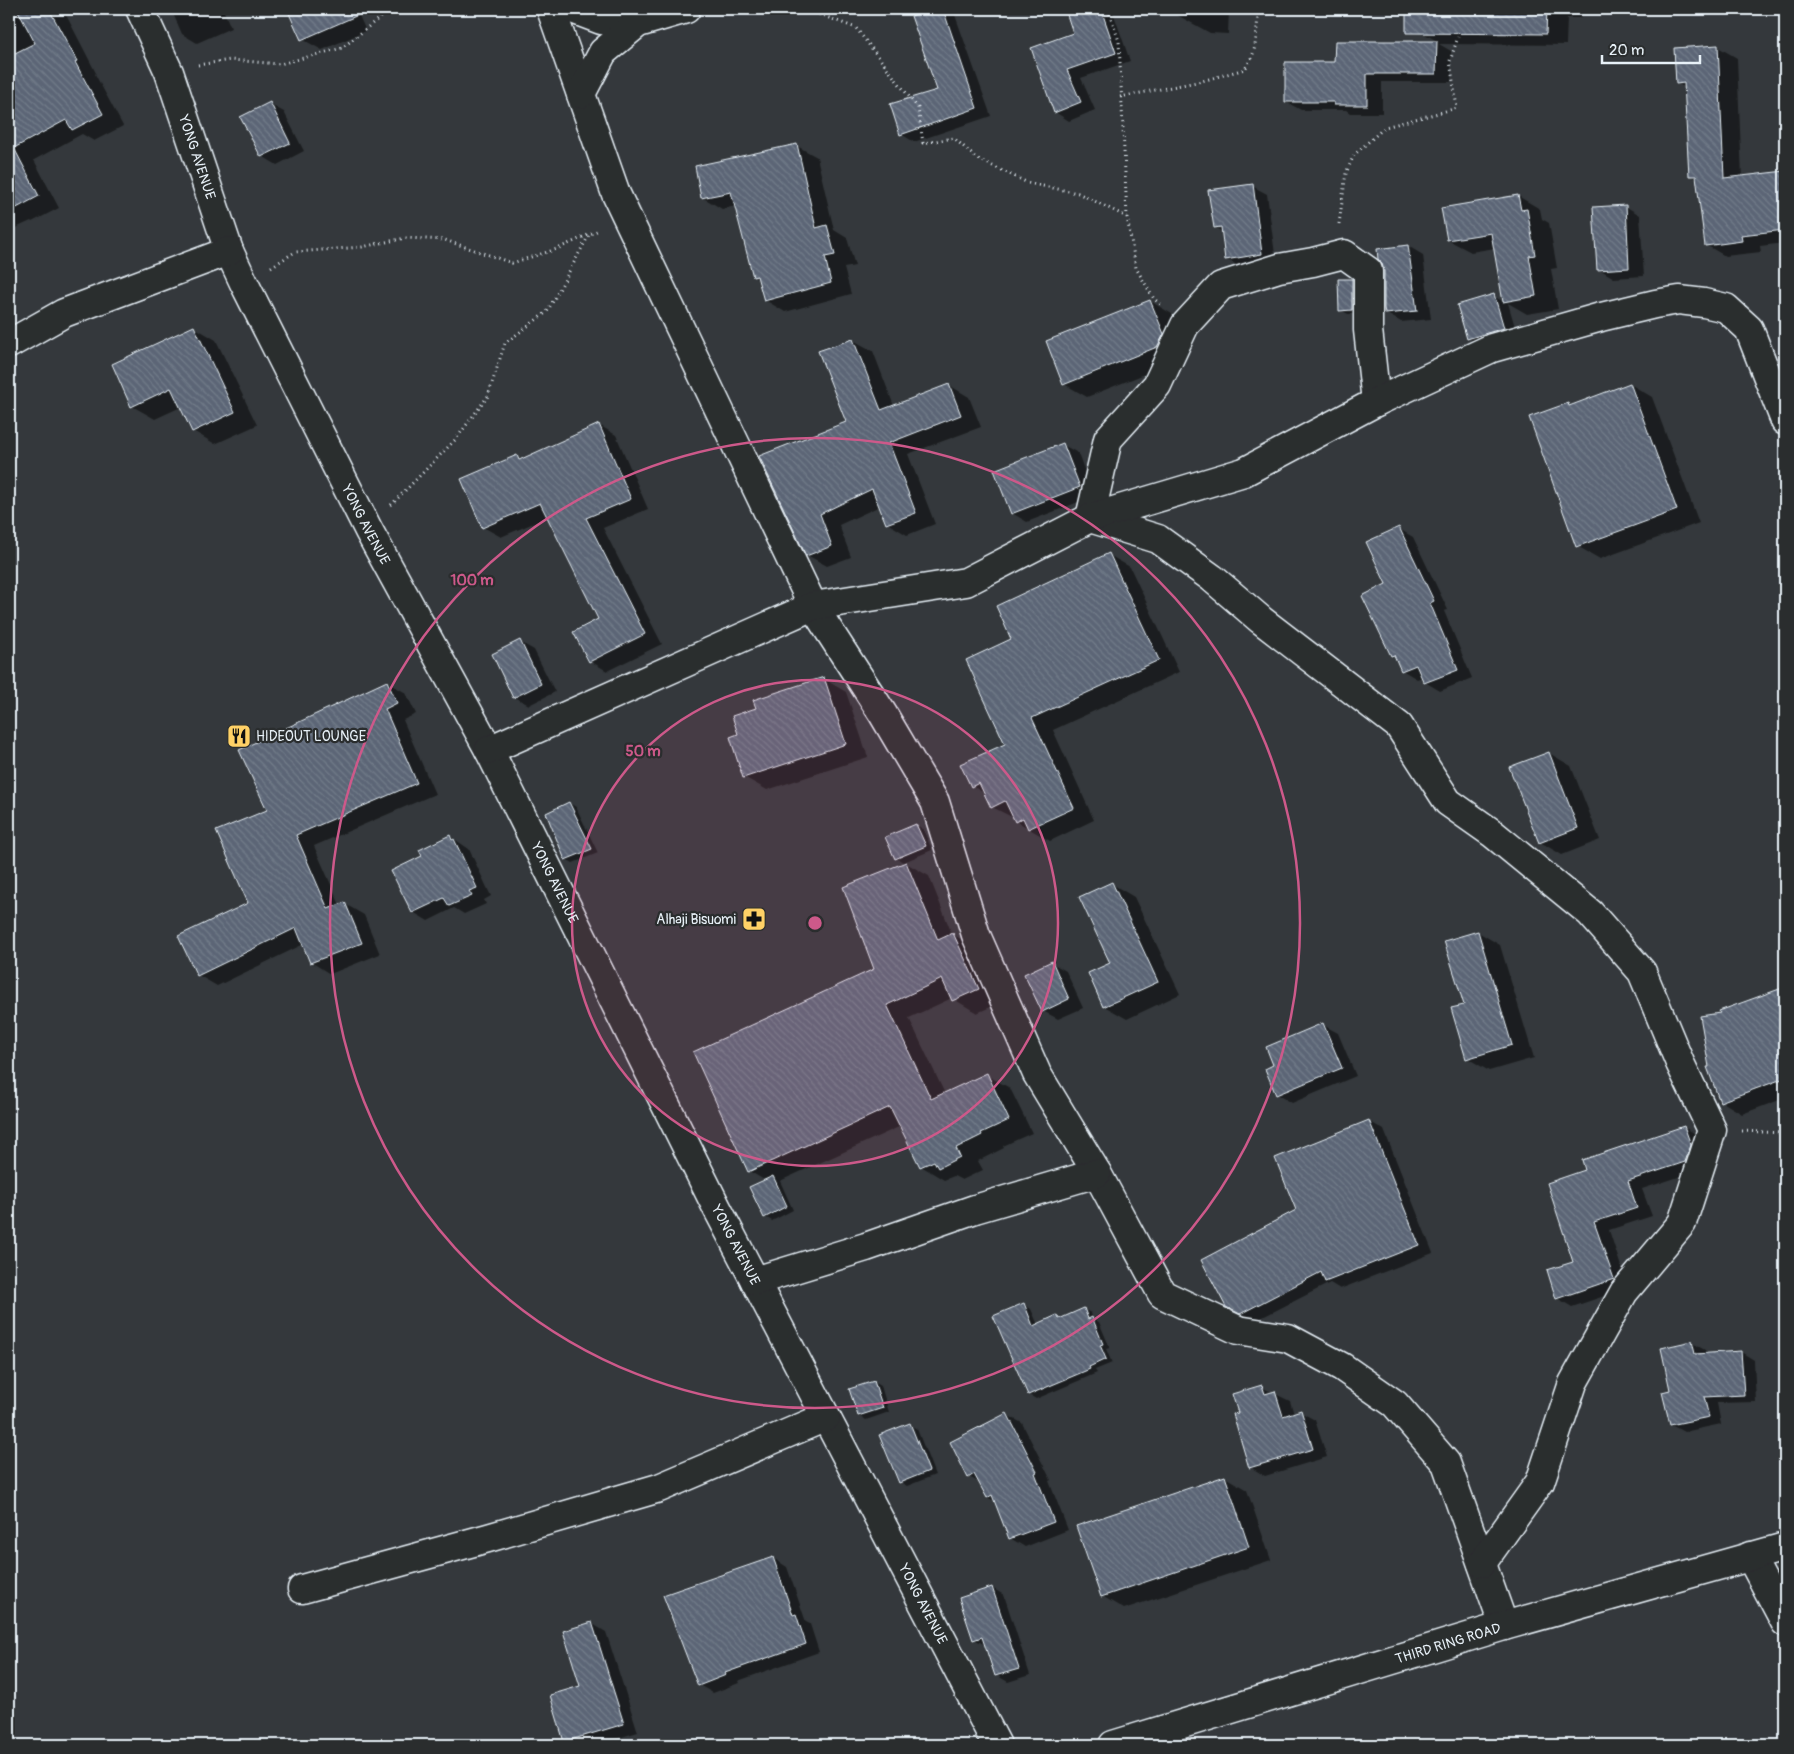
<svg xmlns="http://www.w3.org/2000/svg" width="1794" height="1754" viewBox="0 0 1794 1754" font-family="Pangolin,sans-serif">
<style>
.shadow{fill:#0007}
.building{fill:url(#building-back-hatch);stroke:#e8f1f8}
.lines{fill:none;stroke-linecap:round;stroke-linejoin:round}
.minor-casing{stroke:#e8f1f8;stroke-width:31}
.path{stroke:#e8f1f8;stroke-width:3;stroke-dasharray:1 4;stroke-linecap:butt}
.minor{stroke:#2a2d2e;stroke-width:28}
.ring{fill:none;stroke:#cd598a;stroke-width:2.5}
.labels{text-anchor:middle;stroke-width:4.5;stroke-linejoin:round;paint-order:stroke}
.street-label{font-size:14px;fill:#e8f1f8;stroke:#2a2d2e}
.poi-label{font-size:14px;fill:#e8f1f8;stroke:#2a2d2e;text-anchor:start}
.centre{fill:#cd598a;stroke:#2a2d2e;stroke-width:2.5}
.ring-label{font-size:15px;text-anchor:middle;font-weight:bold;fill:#cd598a;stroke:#2a2d2e;stroke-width:4.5;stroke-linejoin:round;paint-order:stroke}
</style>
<defs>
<pattern id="building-back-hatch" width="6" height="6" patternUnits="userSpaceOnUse" patternTransform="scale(1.25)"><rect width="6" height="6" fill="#5b6576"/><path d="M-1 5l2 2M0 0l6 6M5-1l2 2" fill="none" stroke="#737c8a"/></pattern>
</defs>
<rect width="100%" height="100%" fill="#34383c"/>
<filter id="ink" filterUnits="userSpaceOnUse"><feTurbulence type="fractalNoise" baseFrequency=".02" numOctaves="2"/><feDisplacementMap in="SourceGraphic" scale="10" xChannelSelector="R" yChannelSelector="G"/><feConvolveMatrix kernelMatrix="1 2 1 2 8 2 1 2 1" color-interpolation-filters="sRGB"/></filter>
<g filter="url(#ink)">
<!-- shadow -->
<g class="shadow">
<path d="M9,9H63L96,73L95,74L123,126L94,141L82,134L34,160L59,208L32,222L31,221L9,231Z"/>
<path d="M171,9H223L231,28L197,43L182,34Z"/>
<path d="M289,9H356L366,31L322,50L302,39Z"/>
<path d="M935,9H945L955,15L991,116L914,142L901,134L938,91L912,17Z"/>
<path d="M1066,9H1112L1130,61L1081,78L1095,110L1069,121L1055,112L1075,34Z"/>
<path d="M1166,9H1227L1229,10L1228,34L1210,33Z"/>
<path d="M1421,9H1581V18H1567L1566,45L1439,44L1451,51V82H1382V113H1350L1346,110H1301L1286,102L1336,63V42H1439L1421,32Z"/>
<path d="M1718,47L1737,58L1742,177L1785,172V243L1760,246L1761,252L1725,256L1706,245L1698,180L1690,175L1686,88L1677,83Z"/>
<path d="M269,104L284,112L304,151L277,165L262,156Z"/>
<path d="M797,146L817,157L834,230L847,238L855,266L844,268L851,294L785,312L765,300L759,280L754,276L736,206L722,209L702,197Z"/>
<path d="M1252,186L1267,194L1276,262L1241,267L1226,259L1222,232L1215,227Z"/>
<path d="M1518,196L1540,209L1542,219L1549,223L1557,268L1551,269L1558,309L1527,314L1508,303L1518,337L1483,347L1468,338L1493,296L1504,302L1495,248L1471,252L1448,240Z"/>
<path d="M1625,206L1640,215L1644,276L1614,278L1599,269Z"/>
<path d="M1408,246L1423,255L1431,319L1401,322L1387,314Z"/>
<path d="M1352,280L1359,284V314H1348L1341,310L1339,281Z"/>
<path d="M1150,301L1172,314L1185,348L1180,360L1087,397L1064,384Z"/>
<path d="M194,327L216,340L257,425L215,444L193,431L181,407L155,419L132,406Z"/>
<path d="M853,340L873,351L894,406L949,385L969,397L981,427L908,454L935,524L907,535L887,523L880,506L839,525L851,557L827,566L807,555L848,423Z"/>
<path d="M1630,384L1652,397L1699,523L1600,559L1577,546L1567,404L1571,406Z"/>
<path d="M599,425L616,435L648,509L603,528L662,644L607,671L590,661L600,620L548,517L501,537L483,527L517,456L523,460Z"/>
<path d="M1063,445L1078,453L1094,496L1027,522L1012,513Z"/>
<path d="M1399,529L1413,537L1448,610L1444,611L1472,678L1440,691L1425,682L1422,677L1417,679L1402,670L1396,657L1392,655Z"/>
<path d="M1109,555L1130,567L1179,672L1053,730L1094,820L1050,841L1016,821L1014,818L992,807L986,794L972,786L1006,744L1013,640Z"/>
<path d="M520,642L534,650L555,692L529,705L514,697Z"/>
<path d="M824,679L846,692L868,757L767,790L744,777L740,735L757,709Z"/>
<path d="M387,682L406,693L416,714L403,720L435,794L314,846L340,905L345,904L364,915L380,954L330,974L311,962L304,944L217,986L198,975L249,904L268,810Z"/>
<path d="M1549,753L1571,766L1600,840L1562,855L1540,842Z"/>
<path d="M569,803L576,807L598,853L573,863L566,859Z"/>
<path d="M916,825L923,829L932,850L904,862L929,876L952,934L976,948L1002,1002L977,1013L952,998L909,1018L945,1094L986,1075L1010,1088L1032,1133L1003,1146L1004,1148L978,1161L983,1170L962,1180L954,1176L944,1180L921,1166L901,1126L780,1181L793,1210L772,1221L765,1217L766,1181L749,1171L876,970L905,863L896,858Z"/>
<path d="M450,836L469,849L491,896L484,900L486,904L464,914L454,908L428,921L413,912Z"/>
<path d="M1112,884L1134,897L1180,994L1127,1019L1104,1006L1111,963Z"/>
<path d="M1478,932L1500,945L1534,1058L1489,1071L1467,1058L1465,1005Z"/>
<path d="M1052,963L1066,971L1083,1008L1058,1019L1043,1011Z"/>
<path d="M1785,988V1098L1742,1114L1721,1101L1710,1067L1721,1011Z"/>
<path d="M1323,1025L1338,1033L1356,1076L1292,1103L1277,1094Z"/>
<path d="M1369,1121L1384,1130L1433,1253L1340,1289L1330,1283L1255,1321L1227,1306L1298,1211Z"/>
<path d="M1684,1127L1699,1136L1700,1170L1642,1189L1652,1216L1609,1230L1628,1288L1572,1307L1557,1298L1575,1263L1587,1171Z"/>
<path d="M1024,1304L1031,1309L1038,1325L1057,1317L1061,1319L1083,1309L1091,1313L1093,1319L1099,1322L1110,1348L1106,1349L1112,1363L1095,1370L1097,1373L1036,1399L1029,1395Z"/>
<path d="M1692,1343L1705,1350L1706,1354L1741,1352L1754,1360L1756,1402L1717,1403L1721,1424L1684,1432L1671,1425V1391Z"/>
<path d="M874,1382L881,1386L889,1412L866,1420L859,1415Z"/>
<path d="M1261,1387L1290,1401L1294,1414L1300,1412L1315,1420L1327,1457L1265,1476L1250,1467Z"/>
<path d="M1007,1415L1022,1423L1051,1480L1049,1481L1068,1530L1025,1547L1010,1538L996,1502L987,1497L980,1483L969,1477Z"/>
<path d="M910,1425L917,1429L935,1475L907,1486L900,1482Z"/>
<path d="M1225,1477L1247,1490L1271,1560L1124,1609L1102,1596Z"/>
<path d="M773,1558L787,1567L806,1622L810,1624L819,1652L738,1681L739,1683L713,1693L699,1685Z"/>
<path d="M992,1588L1004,1595L1030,1675L1008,1682L996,1675L987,1646L974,1639Z"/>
<path d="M591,1623L606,1632L638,1732L595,1745H572L565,1741L581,1687Z"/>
</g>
<!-- building -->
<g class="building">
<path d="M17,9H49L77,61L75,62L103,114L72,130L66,120L14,148L39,196L9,212V56L35,43Z"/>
<path d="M287,9H372L301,40Z"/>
<path d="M932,9H943L977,108L900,135L890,104L937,90L911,16Z"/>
<path d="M1065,9H1101L1116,53L1067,70L1081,102L1054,113L1031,48L1073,33Z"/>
<path d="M1406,9H1547L1546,34L1406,33Z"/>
<path d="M1335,41H1437L1436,74H1367V105H1334V102H1285V62H1334Z"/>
<path d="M1718,45L1724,178L1785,171V230L1741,235L1742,241L1705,246L1696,176H1689L1684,83L1676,84L1674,48Z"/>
<path d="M270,102L290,143L261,157L240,117Z"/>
<path d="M797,144L816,228L827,225L835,255L825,257L831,283L764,301L757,276L753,277L731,192L701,198L695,166Z"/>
<path d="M1253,184L1262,254L1225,260L1221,227L1214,228L1208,190Z"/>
<path d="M1518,195L1521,210L1527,209L1535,255L1529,256L1536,296L1503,302L1491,233L1447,240L1441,208Z"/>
<path d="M1626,205L1629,268L1597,270L1593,207Z"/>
<path d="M1408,245L1417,311L1385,314L1384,308V271L1382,264L1378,259L1377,249Z"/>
<path d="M1338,279H1352V310L1339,311Z"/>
<path d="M1494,294L1504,328L1467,339L1457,305Z"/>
<path d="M1150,300L1164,334L1157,347L1063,385L1046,341Z"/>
<path d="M194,326L235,412L192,432L171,388L131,407L112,364Z"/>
<path d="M853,339L881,410L949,384L961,415L889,443L916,513L886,524L872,489L820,514L832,546L806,556L759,456L846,422L818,351Z"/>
<path d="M1630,383L1677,510L1576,547L1529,417L1568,403L1569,406Z"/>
<path d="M599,424L631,499L586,518L645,634L589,662L573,632L598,619L540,503L482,528L461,479L517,455L519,460Z"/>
<path d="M1063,443L1080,487L1011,514L994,470Z"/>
<path d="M1399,527L1434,601L1430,603L1458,670L1424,683L1416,665L1401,671L1394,655L1391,656L1362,596L1386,584L1366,542Z"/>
<path d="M1109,553L1159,660L1032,718L1074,808L1028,829L1023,818L1015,822L1005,801L991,808L979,783L971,787L960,764L1005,744L966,660L1011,639L996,606Z"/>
<path d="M520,640L541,684L513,698L492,654Z"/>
<path d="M824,677L846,744L743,778L730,737L738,734L732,716L756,708L753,700Z"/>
<path d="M387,681L397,703L385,709L417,783L296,835L328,909L345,902L362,943L310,963L296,928L197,976L178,936L248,903L216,831L267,810L239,750Z"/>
<path d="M1549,752L1578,828L1539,843L1509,767Z"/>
<path d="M569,802L592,849L565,860L546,813Z"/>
<path d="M916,824L926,846L895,859L885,837Z"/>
<path d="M450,835L452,840L454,839L477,888L469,891L472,896L449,906L444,898L412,913L391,871L422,856L419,850Z"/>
<path d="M906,862L938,940L953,933L979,989L952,1001L942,979L887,1005L931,1099L987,1073L1009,1120L981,1133L982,1135L956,1148L960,1157L938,1168L934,1161L920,1167L890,1107L748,1172L693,1052L874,969L843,887Z"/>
<path d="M1112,882L1158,982L1103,1007L1088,973L1110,963L1079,897Z"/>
<path d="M1478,931L1512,1045L1466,1059L1451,1008L1464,1005L1444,941Z"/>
<path d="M1052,961L1069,999L1042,1012L1024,974Z"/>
<path d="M1785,987V1078L1720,1102L1707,1067H1709L1700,1016L1720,1013L1719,1011Z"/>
<path d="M1323,1023L1342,1068L1276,1095L1265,1069L1273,1065L1266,1047Z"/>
<path d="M1369,1120L1419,1245L1325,1282L1321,1272L1240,1314L1226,1307L1201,1260L1296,1210L1275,1158Z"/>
<path d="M1684,1126L1691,1145L1685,1162L1628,1181L1637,1208L1594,1222L1614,1279L1556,1299L1547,1270L1573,1262L1547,1183L1585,1170L1582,1160Z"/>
<path d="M773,1176L787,1206L764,1218L749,1187Z"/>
<path d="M1024,1303L1033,1326L1057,1315L1059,1319L1084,1308L1088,1319L1092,1317L1103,1344L1100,1345L1106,1359L1089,1367L1090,1369L1028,1395L993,1316Z"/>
<path d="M1692,1341L1695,1354L1741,1351L1744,1395L1704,1397L1709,1417L1670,1425L1662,1392L1670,1390L1661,1348Z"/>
<path d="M874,1381L883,1408L858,1416L849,1389Z"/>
<path d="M1262,1385L1265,1394L1275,1391L1283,1416L1301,1410L1313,1449L1249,1468L1233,1414L1238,1413L1232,1394Z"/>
<path d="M1007,1413L1037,1472L1035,1473L1054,1522L1009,1539L992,1495L987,1498L974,1474L968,1478L950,1442Z"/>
<path d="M910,1423L929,1471L899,1483L879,1435Z"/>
<path d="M1225,1476L1249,1547L1101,1597L1076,1526Z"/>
<path d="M773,1557L793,1615L796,1614L806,1644L725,1673L726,1675L698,1686L663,1595Z"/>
<path d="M992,1587L1019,1669L995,1676L982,1637L973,1640L959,1598Z"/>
<path d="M592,1622L624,1724L564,1742L550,1695L580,1686L563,1631Z"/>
</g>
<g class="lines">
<!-- minor casing -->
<g class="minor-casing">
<g id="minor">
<path id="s1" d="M140,9L169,72L229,251L244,283L369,531L489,750L717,1208L997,1745"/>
<path d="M551,9L616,194L813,606L883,714L935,802L976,935L1037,1074L1097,1173L1162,1294L1238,1330L1288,1338L1342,1367L1395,1404L1446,1463L1504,1626"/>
<path d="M572,9L601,20L638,23"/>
<path d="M581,94L603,52L638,23L686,9"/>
<path d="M9,344L64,313L229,251"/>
<path d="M1376,402L1368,330V271L1344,254L1313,262L1279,268L1221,286L1185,325L1157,385L1108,439L1090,518L1158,539L1212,578L1261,620L1399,726L1448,802L1492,833L1590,913L1642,972L1680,1063L1712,1130L1682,1223L1624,1292L1573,1383L1540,1482L1482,1563"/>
<path d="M489,750L813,606L966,582L1090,518L1244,472L1376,402L1492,348L1601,317L1655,304L1679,300L1704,303L1726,308L1749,329L1785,421"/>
<path d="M755,1281L866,1247L975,1209L1097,1173"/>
<path d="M1750,1556L1785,1622"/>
<path d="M302,1589L488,1538L659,1488L826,1417"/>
<path id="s2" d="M1113,1745L1504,1626L1785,1547"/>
</g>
</g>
<!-- path -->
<g class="path">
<path d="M805,9L856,28L918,108L923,143L954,138L976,158L1028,183L1078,193L1127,217"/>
<path d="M1108,9L1119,41L1127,217L1136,268L1154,299L1162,305"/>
<path d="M198,65L231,60L280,64L342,48L383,15L395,9"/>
<path d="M1120,97L1202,81L1245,69C1248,64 1251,59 1253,54C1257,41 1256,27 1259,14"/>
<path d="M1339,224L1346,173L1354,155L1385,127L1457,108L1450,61L1458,37"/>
<path d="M271,267L295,252L362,247L405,238L445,240L512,263L557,249L599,230"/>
<path d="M391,505L456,439L488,396L505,343L547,312L589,235"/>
<path d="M1742,1131L1785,1133"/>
</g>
<!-- minor -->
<use href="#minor" class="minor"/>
</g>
</g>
<!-- distance rings -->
<circle cx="815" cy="923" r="243" fill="#cd598a" fill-opacity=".12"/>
<g class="ring">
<circle cx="815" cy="923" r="243"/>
<circle cx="815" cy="923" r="485"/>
</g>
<!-- icons -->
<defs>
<g id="restaurant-square" transform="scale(1.25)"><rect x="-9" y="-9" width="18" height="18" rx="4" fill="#ffd166" stroke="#2a2d2e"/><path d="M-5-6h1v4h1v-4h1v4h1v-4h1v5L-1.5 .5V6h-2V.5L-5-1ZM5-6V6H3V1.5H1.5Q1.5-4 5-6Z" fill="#111"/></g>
<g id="pharmacy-square" transform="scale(1.25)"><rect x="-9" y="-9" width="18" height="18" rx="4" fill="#ffd166" stroke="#2a2d2e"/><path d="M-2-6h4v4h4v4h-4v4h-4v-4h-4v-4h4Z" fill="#111"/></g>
</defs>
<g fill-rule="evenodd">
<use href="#restaurant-square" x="239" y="736"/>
<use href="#pharmacy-square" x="754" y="919"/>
</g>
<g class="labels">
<!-- street labels -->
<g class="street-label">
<text dy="5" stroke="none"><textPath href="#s1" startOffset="159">YONG AVENUE</textPath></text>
<text dy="5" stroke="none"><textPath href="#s1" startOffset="564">YONG AVENUE</textPath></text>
<text dy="5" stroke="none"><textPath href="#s1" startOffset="969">YONG AVENUE</textPath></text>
<text dy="5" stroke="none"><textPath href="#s1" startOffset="1374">YONG AVENUE</textPath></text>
<text dy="5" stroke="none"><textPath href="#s1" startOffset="1779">YONG AVENUE</textPath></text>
<text dy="5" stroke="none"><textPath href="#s2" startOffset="350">THIRD RING ROAD</textPath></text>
</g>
<!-- poi labels -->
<g class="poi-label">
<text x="256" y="741">HIDEOUT LOUNGE</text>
<text x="736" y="924" text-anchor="end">Alhaji Bisuomi</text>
</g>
</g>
<circle cx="815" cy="923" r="8" class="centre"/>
<g class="ring-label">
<text x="472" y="585">100 m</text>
<text x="643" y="756">50 m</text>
</g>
<!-- margin -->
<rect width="1794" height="1754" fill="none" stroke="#2a2d2e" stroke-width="30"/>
<rect x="15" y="15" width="1764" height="1724" fill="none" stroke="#e8f1f8" stroke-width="2" filter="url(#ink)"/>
<!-- scale -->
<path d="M1602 55v8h98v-8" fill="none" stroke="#e8f1f8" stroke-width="2.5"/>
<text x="1609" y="55" font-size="15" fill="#e8f1f8" stroke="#2a2d2e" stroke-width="4" paint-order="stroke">20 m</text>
</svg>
